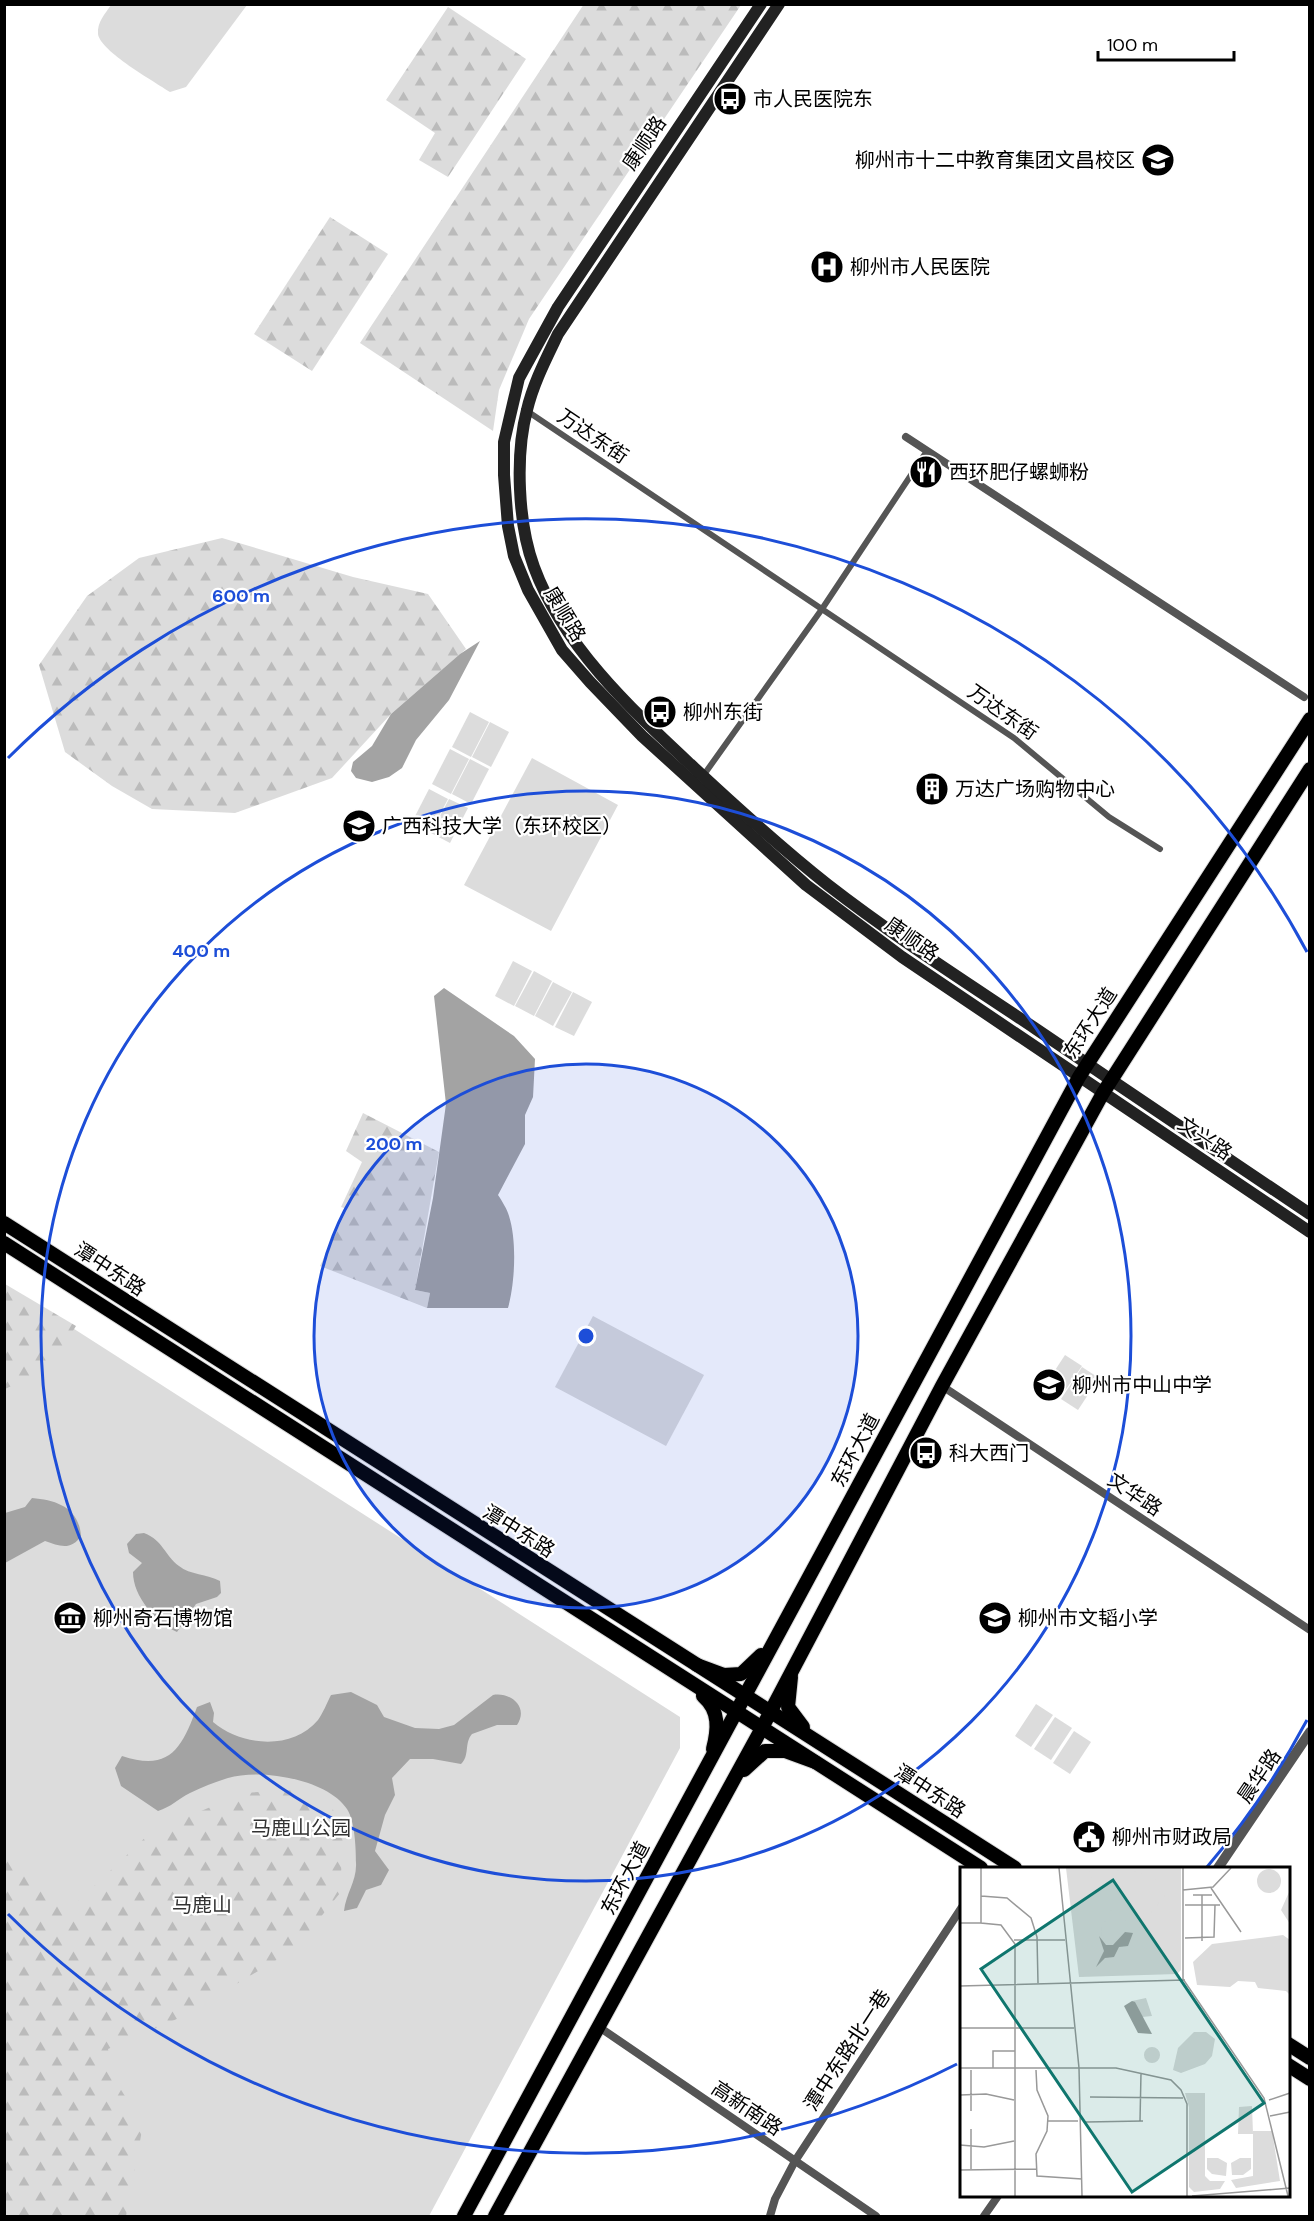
<svg xmlns="http://www.w3.org/2000/svg" width="1314" height="2221" viewBox="0 0 1314 2221" font-family="'DM Sans','Noto Sans SC',sans-serif">
<style>
.green{fill:#dcdcdc}
.forest{fill:url(#forest-firs)}
.water{fill:#a3a3a3}
.lines{fill:none;stroke-linecap:round;stroke-linejoin:round}
.primary-casing{stroke:#dbdbdb;stroke-width:16}
.trunk-casing{stroke:#dbdbdb;stroke-width:16}
.pedestrian{stroke:#555;stroke-width:6}
.minor{stroke:#555;stroke-width:8}
.tertiary{stroke:#555;stroke-width:10}
.secondary{stroke:#222;stroke-width:12}
.primary{stroke:#000;stroke-width:14}
.trunk{stroke:#000;stroke-width:14}
.ring{fill:none;stroke:#1d4ed8;stroke-width:3}
.labels{text-anchor:middle;stroke-width:4.5;stroke-linejoin:round;paint-order:stroke}
.poi-label{font-size:20px;fill:#000;stroke:#fff;text-anchor:start}
.street-label{font-size:20px;fill:#000;stroke:#fff}
.park-label{font-size:20px;fill:#333;stroke:#fff}
.inset-road{fill:none;stroke:#999;stroke-width:1.5}
.view{fill:#0f766e;fill-opacity:0.15;stroke:#0f766e;stroke-width:3}
.inset-edge{fill:none;stroke:#000;stroke-width:3}
.centre{fill:#1d4ed8;stroke:#fff;stroke-width:3}
.ring-label{font-size:18px;text-anchor:middle;font-weight:bold;fill:#1d4ed8;stroke:#fff;stroke-width:4.5;stroke-linejoin:round;paint-order:stroke}
</style>
<defs>
<pattern id="forest-firs" width="22" height="20" patternUnits="userSpaceOnUse" patternTransform="scale(1.5)"><rect width="22" height="20" fill="#dcdcdc"/><path d="M5 1l3.5 6h-7zM16 11l3.5 6h-7z" fill="#bbb"/></pattern>
</defs>
<rect width="100%" height="100%" fill="#fff"/>
<!-- green -->
<g class="green">
<path d="M111,5V4L247,5L186,87L170,92C155,82 100,51 98,34C97,22 105,14 111,5Z"/>
<path d="M470,712L489,722L471,757L452,747Z"/>
<path d="M490,722L509,732L491,767L472,757Z"/>
<path d="M450,749L469,759L451,794L432,784Z"/>
<path d="M532,758L618,805L551,931L464,885Z"/>
<path d="M470,759L489,769L471,804L452,794Z"/>
<path d="M429,789L448,799L430,833L411,824Z"/>
<path d="M449,799L468,808L450,843L431,833Z"/>
<path d="M513,961L532,971L514,1006L495,996Z"/>
<path d="M534,971L552,981L534,1016L515,1006Z"/>
<path d="M553,982L572,992L553,1026L535,1016Z"/>
<path d="M573,992L592,1002L574,1036L555,1027Z"/>
<path d="M4,1284L680,1717V1748L429,2216H5Z"/>
<path d="M593,1316L704,1375L666,1446L555,1387Z"/>
<path d="M1065,1355L1082,1366L1060,1398L1044,1387Z"/>
<path d="M1082,1367L1099,1378L1078,1410L1061,1399Z"/>
<path d="M1036,1704L1053,1715L1031,1747L1015,1736Z"/>
<path d="M1055,1717L1072,1728L1051,1760L1034,1749Z"/>
<path d="M1074,1731L1091,1742L1070,1774L1053,1763Z"/>
</g>
<!-- forest -->
<g class="forest">
<path d="M584,4L741,5L529,319L499,390L493,431L360,343Z"/>
<path d="M448,7L526,59L448,177L419,160L435,133L386,100Z"/>
<path d="M330,217L388,254L312,371L254,334Z"/>
<path d="M222,538L353,577L428,594L466,649L391,714L332,778L235,813L152,809L112,786L65,752L39,665L87,596L139,558Z"/>
<path d="M363,1113L439,1152L415,1290L430,1293L427,1308L320,1266L347,1209L341,1207L362,1162L346,1151Z"/>
<path d="M5,1284L76,1326C55,1361 41,1373 5,1389Z"/>
<path d="M295,1790L332,1807L343,1836L340,1893L295,1949L179,2018L108,2049L113,2077L143,2125L126,2216H5V1857L71,1908L150,1833L243,1793Z"/>
</g>
<!-- water -->
<g class="water">
<path d="M480,641L449,700L416,740L402,768L389,777L372,782L356,778L351,771L353,762L372,746L391,714L460,654Z"/>
<path d="M444,988L514,1036L535,1059L533,1097L525,1115V1144L498,1195C502,1201 507,1209 509,1216C517,1241 515,1283 508,1308H427L430,1293L415,1290L433,1198L446,1104L434,996Z"/>
<path d="M32,1498C57,1500 79,1508 81,1536C71,1551 59,1546 45,1541L5,1563V1513L25,1507Z"/>
<path d="M144,1533C164,1541 164,1555 179,1566C190,1575 207,1574 220,1581L221,1593L217,1597L196,1604L177,1632C156,1622 133,1597 133,1572L142,1563L129,1553L127,1544L136,1534Z"/>
<path d="M351,1692L377,1705L384,1717L415,1728L439,1729L454,1725L493,1695C511,1692 529,1707 517,1725H497L472,1734C464,1743 470,1756 461,1764L433,1759H410L392,1778L395,1795L385,1815L375,1851L389,1870L381,1885L366,1890L357,1908L344,1911C346,1893 357,1881 356,1863C356,1849 355,1821 347,1809C327,1779 260,1768 228,1778C215,1782 202,1787 190,1793C178,1799 171,1807 158,1811L121,1786L115,1768L122,1756C170,1772 182,1748 197,1707L210,1702L214,1713L213,1722C241,1746 292,1751 318,1720C323,1713 327,1703 331,1695Z"/>
</g>
<g class="lines">
<!-- primary casing -->
<g class="primary-casing">
<g id="primary">
<path d="M4,1223C340,1441 679,1652 1015,1868"/>
<path d="M4,1243L981,1868"/>
<path d="M791,1677L788,1707L803,1727"/>
<path d="M703,1696C720,1711 718,1729 713,1749"/>
<path d="M1288,2044L1310,2058"/>
<path d="M1288,2065L1310,2079"/>
</g>
</g>
<!-- trunk casing -->
<g class="trunk-casing">
<g id="trunk">
<path d="M697,1665L724,1675L741,1674L761,1655"/>
<path d="M744,1770L765,1751H785L815,1762"/>
<path d="M464,2216L1079,1077L1310,719"/>
<path d="M495,2216L762,1728L942,1386L1103,1093L1310,769"/>
</g>
</g>
<!-- pedestrian -->
<g class="pedestrian">
<path d="M527,411L1014,738L1109,817L1160,849"/>
<path d="M703,776L822,609L927,451"/>
</g>
<!-- minor -->
<g class="minor">
<path d="M906,437L1304,697"/>
<path d="M942,1386L1310,1630"/>
<path d="M599,2027L876,2216"/>
<path d="M770,2216L775,2199L795,2161L962,1907"/>
<path d="M984,2216L998,2196"/>
</g>
<!-- tertiary -->
<path class="tertiary" d="M1218,1868L1310,1732"/>
<!-- secondary -->
<g class="secondary">
<path d="M761,4L558,307L519,378L504,442V475L508,526L514,556L528,590L562,650L590,682L642,736L806,885L902,957L1310,1232"/>
<path d="M779,4L558,334C546,359 533,384 527,410C515,455 518,524 534,567C563,646 630,708 690,764C735,806 780,847 828,885C895,937 966,982 1036,1029C1127,1091 1218,1152 1310,1214"/>
</g>
<!-- primary -->
<use href="#primary" class="primary"/>
<!-- trunk -->
<use href="#trunk" class="trunk"/>
</g>
<!-- distance rings -->
<circle cx="586" cy="1336" r="272" fill="#1d4ed8" fill-opacity=".12"/>
<g class="ring">
<circle cx="586" cy="1336" r="272"/>
<circle cx="586" cy="1336" r="545"/>
<path d="M1307 1720A817 817 0 0 1 1207 1867M957 2064A817 817 0 0 1 8 1914M8 758A817 817 0 0 1 1307 952"/>
</g>
<!-- icons -->
<defs>
<g id="bus-disc" transform="scale(1.725)"><circle r="9.5" fill="#000" stroke="#fff"/><path d="M-5-6H5V4H4V6H2V4H-2V6H-4V4H-5ZM-3.5-4V0h7V-4ZM-3.5 1.2v1.5H-2V1.2ZM2 1.2v1.5H3.5V1.2Z" fill="#fff"/></g>
<g id="school-disc" transform="scale(1.725)"><circle r="9.5" fill="#000" stroke="#fff"/><path d="M0-5L7-2L0 1L-7-2ZM-4 1L0 2.5L4 1V4Q0 6-4 4Z" fill="#fff"/></g>
<g id="hospital-disc" transform="scale(1.725)"><circle r="9.5" fill="#000" stroke="#fff"/><path d="M-5-5h3v3.5h4V-5h3V5h-3V1.5h-4V5h-3Z" fill="#fff"/></g>
<g id="restaurant-disc" transform="scale(1.725)"><circle r="9.5" fill="#000" stroke="#fff"/><path d="M-5-6h1v4h1v-4h1v4h1v-4h1v5L-1.5 .5V6h-2V.5L-5-1ZM5-6V6H3V1.5H1.5Q1.5-4 5-6Z" fill="#fff"/></g>
<g id="building-disc" transform="scale(1.725)"><circle r="9.5" fill="#000" stroke="#fff"/><path d="M-4-6H4V6H1V3H-1V6H-4ZM-2.5-4.3h1.7v1.8h-1.7ZM.8-4.3h1.7v1.8H.8ZM-2.5-1h1.7V.8h-1.7ZM.8-1h1.7V.8H.8Z" fill="#fff"/></g>
<g id="university-disc" transform="scale(1.725)"><circle r="9.5" fill="#000" stroke="#fff"/><path d="M0-5L7-2L0 1L-7-2ZM-4 1L0 2.5L4 1V4Q0 6-4 4Z" fill="#fff"/></g>
<g id="museum-disc" transform="scale(1.725)"><circle r="9.5" fill="#000" stroke="#fff"/><path d="M0-6L6-3V-2H-6V-3ZM-5-1h2V3h-2ZM-1-1h2V3h-2ZM3-1h2V3H3ZM-6 4H6V6H-6Z" fill="#fff"/></g>
<g id="civic-disc" transform="scale(1.725)"><circle r="9.5" fill="#000" stroke="#fff"/><path d="M-.6-6.5H3V-4.5H.6V-3L4-1V1h2V6H-6V1h2V-1L-.6-3ZM-1.2 2.5V6h2.4V2.5Z" fill="#fff"/></g>
</defs>
<g fill-rule="evenodd">
<use href="#bus-disc" x="730" y="99"/>
<use href="#school-disc" x="1158" y="160"/>
<use href="#hospital-disc" x="827" y="267"/>
<use href="#restaurant-disc" x="926" y="472"/>
<use href="#bus-disc" x="660" y="712"/>
<use href="#building-disc" x="932" y="789"/>
<use href="#university-disc" x="359" y="826"/>
<use href="#school-disc" x="1049" y="1385"/>
<use href="#bus-disc" x="926" y="1453"/>
<use href="#museum-disc" x="70" y="1618"/>
<use href="#school-disc" x="995" y="1618"/>
<use href="#civic-disc" x="1089" y="1837"/>
</g>
<g class="labels">
<!-- poi labels -->
<g class="poi-label">
<text x="753" y="106">市人民医院东</text>
<text x="1135" y="167" text-anchor="end">柳州市十二中教育集团文昌校区</text>
<text x="850" y="274">柳州市人民医院</text>
<text x="949" y="479">西环肥仔螺蛳粉</text>
<text x="683" y="719">柳州东街</text>
<text x="955" y="796">万达广场购物中心</text>
<text x="382" y="833">广西科技大学（东环校区）</text>
<text x="1072" y="1392">柳州市中山中学</text>
<text x="949" y="1460">科大西门</text>
<text x="93" y="1625">柳州奇石博物馆</text>
<text x="1018" y="1625">柳州市文韬小学</text>
<text x="1112" y="1844">柳州市财政局</text>
</g>
<!-- street labels -->
<g class="street-label">
<text transform="translate(644 143) rotate(-56)" y="7">康顺路</text>
<text transform="translate(593 436) rotate(34)" y="7">万达东街</text>
<text transform="translate(565 614) rotate(59)" y="7">康顺路</text>
<text transform="translate(1003 712) rotate(35)" y="7">万达东街</text>
<text transform="translate(912 939) rotate(35)" y="7">康顺路</text>
<text transform="translate(1090 1023) rotate(-57)" y="7">东环大道</text>
<text transform="translate(1205 1138) rotate(34)" y="7">文兴路</text>
<text transform="translate(110 1269) rotate(33)" y="7">潭中东路</text>
<text transform="translate(855 1450) rotate(-62)" y="7">东环大道</text>
<text transform="translate(1135 1494) rotate(34)" y="7">文华路</text>
<text transform="translate(519 1531) rotate(32)" y="7">潭中东路</text>
<text transform="translate(1259 1776) rotate(-56)" y="7">晨华路</text>
<text transform="translate(930 1791) rotate(33)" y="7">潭中东路</text>
<text transform="translate(625 1878) rotate(-62)" y="7">东环大道</text>
<text transform="translate(847 2050) rotate(-57)" y="7">潭中东路北一巷</text>
<text transform="translate(747 2108) rotate(34)" y="7">高新南路</text>
</g>
<!-- park labels -->
<g class="park-label">
<text x="301" y="1835">马鹿山公园</text>
<text x="202" y="1912">马鹿山</text>
</g>
</g>
<!-- overview -->
<g transform="translate(960 1867)">
<rect width="330" height="330" fill="#fff"/>
<path d="M106,1H221V103L217,107L119,110ZM184 188a8 8 0 1 1 16 0a8 8 0 1 1-16 0ZM292,239L293,267H278L279,240ZM247,291H258L267,296L266,309L252,307L247,302ZM280,291H291V302L283,308H272L271,296Z" fill="#dcdcdc"/>
<path d="M129,1L179,5L198,13L205,28L191,46L168,49L158,72L148,77L141,69L142,60L154,38L132,14ZM297 14a12 12 0 1 1 24 0a12 12 0 1 1-24 0ZM330,23V57L321,43ZM323,68L330,73V128L326,124L298,121L295,115L278,114L270,120L237,118L233,95L252,77ZM186,131L192,149L182,150L172,134ZM234,165H246L255,172L252,189L245,197L221,206L213,203L218,181ZM225,226H245V309L250,314H265L260,322L234,325L229,320V240ZM293,264H312L320,314L276,321L271,313L293,309Z" fill="#dcdcdc"/>
<path d="M165,65L173,66L168,79L159,80L154,90L145,91L136,100L144,84L139,69L146,78H153ZM172,134L175,135L192,167L178,166L164,139Z" fill="#a3a3a3"/>
<path class="inset-road" d="M21,1V56L41,58L55,77V329M99,1L119,201L122,329M223,1V112L304,231L328,329M251,21L281,65M223,23L253,20L271,1M233,28H252M242,28V74M21,29L47,31L71,51L77,70L78,116M225,38H260M0,56H21M225,71L254,70L255,38M54,73H105M0,119L225,113M0,161H114M0,201H156L211,213L221,223L227,237V329M33,201V184H55M76,203L77,223L88,249L87,264L76,287L77,309L122,312M0,228L26,227L54,233M130,230L223,231M309,233L330,226M11,244V203M310,249L330,245M88,254H118M180,254L181,206M126,255L183,254M0,278L24,280L54,274M11,302V262M0,303L76,302M232,329L330,321"/>
<path class="view" d="M153,13L304,236L172,325L21,102Z"/>
<rect width="330" height="330" class="inset-edge"/>
</g>
<circle cx="586" cy="1336" r="9" class="centre"/>
<g class="ring-label">
<text x="241" y="602">600 m</text>
<text x="201" y="957">400 m</text>
<text x="394" y="1150">200 m</text>
</g>
<!-- border -->
<rect width="1314" height="2221" fill="none" stroke="#000000" stroke-width="12"/>
<!-- scale -->
<path d="M1098 51v9h136v-9" fill="none" stroke="#000000" stroke-width="3"/>
<text x="1107" y="51" font-size="18" fill="#000000" stroke="#ffffff" stroke-width="4.5" paint-order="stroke">100 m</text>
</svg>
